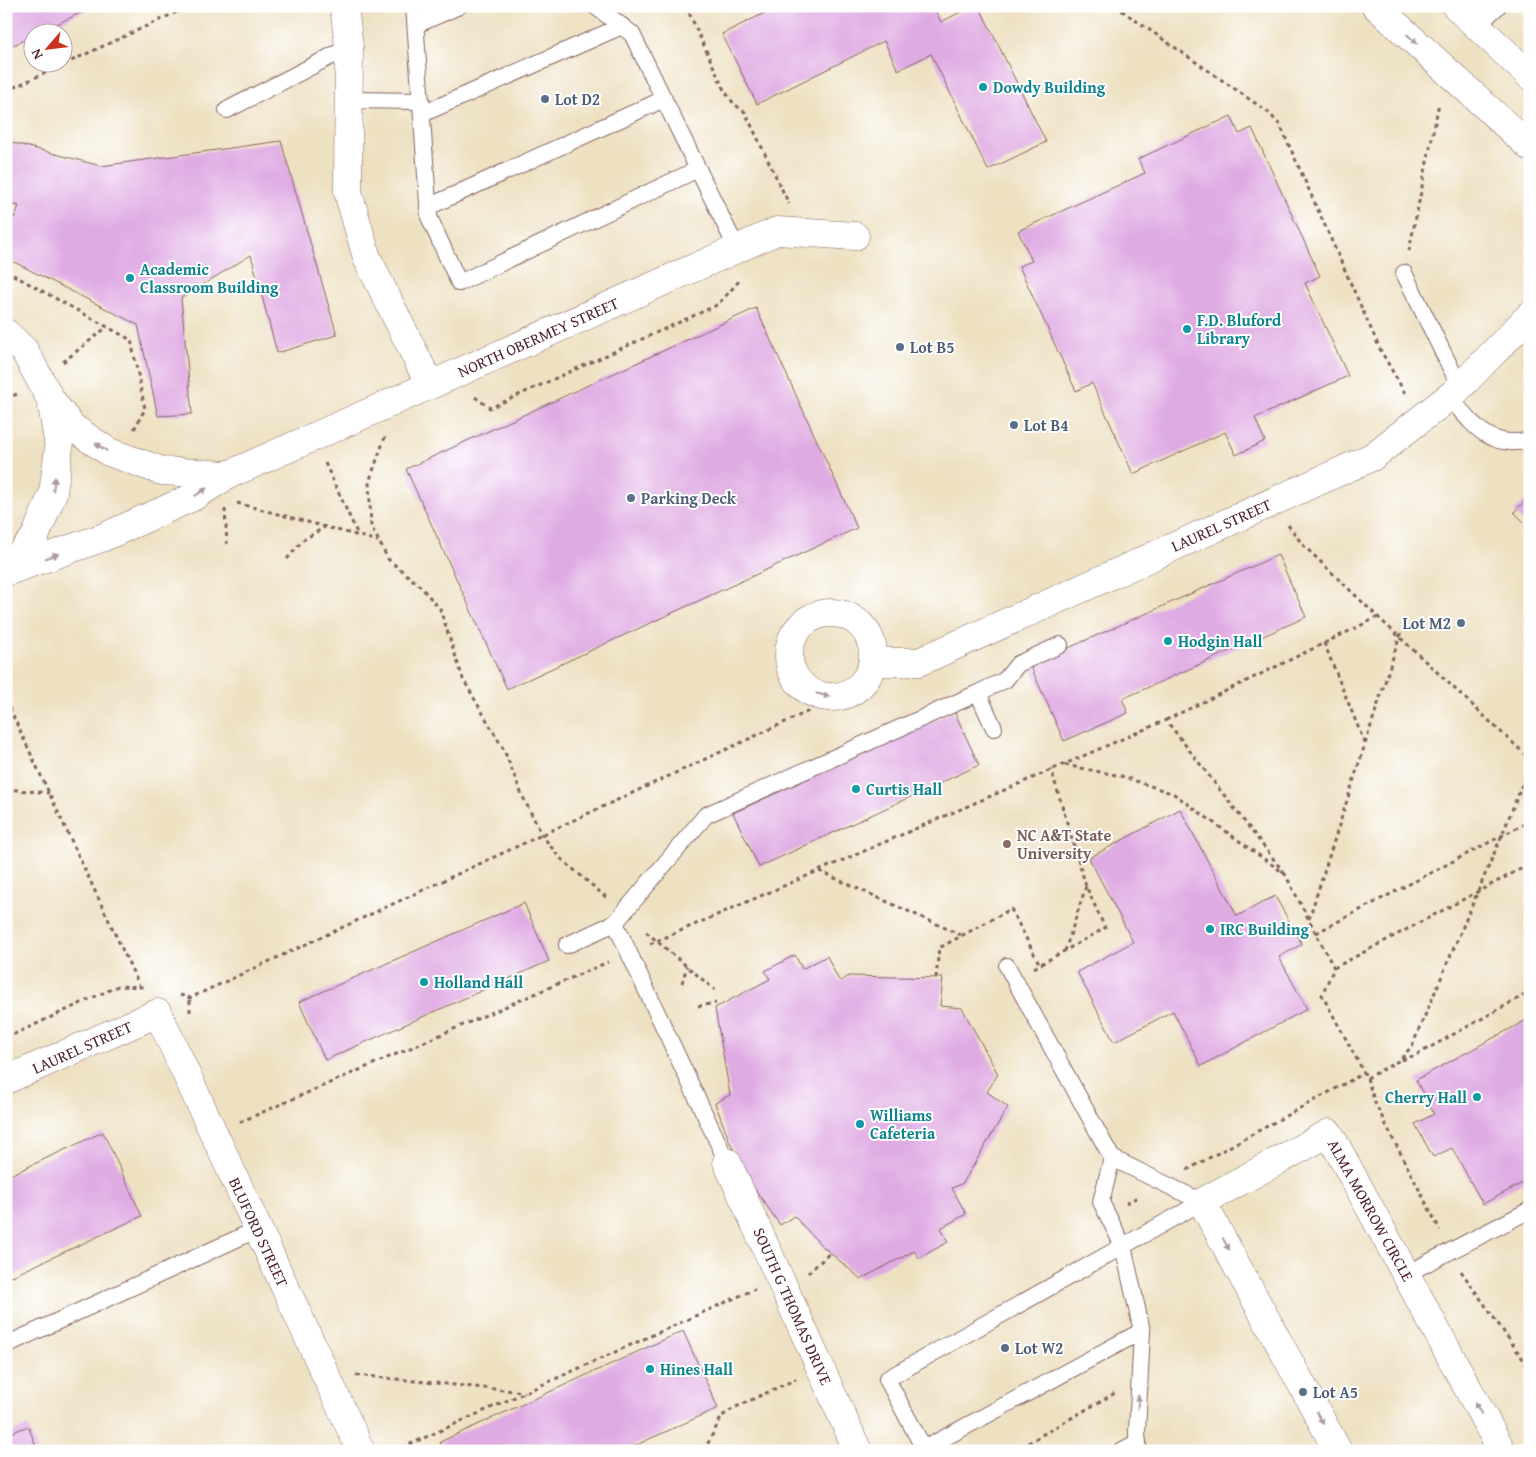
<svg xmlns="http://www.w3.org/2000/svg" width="1536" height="1457" viewBox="0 0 1536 1457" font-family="'Gentium Book Plus',serif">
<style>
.building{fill:#dfabe3}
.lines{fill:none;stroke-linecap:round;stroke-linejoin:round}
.lane-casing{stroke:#836360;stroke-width:18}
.street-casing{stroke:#836360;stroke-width:29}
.secondary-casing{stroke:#836360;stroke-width:29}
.path{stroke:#836360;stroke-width:3;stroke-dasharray:4 4;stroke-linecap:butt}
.lane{stroke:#fff;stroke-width:16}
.street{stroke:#fff;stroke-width:28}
.secondary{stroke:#fff;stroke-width:28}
.oneway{fill:#ae9aa0}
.culture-dot{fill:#0f9aa8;stroke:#fff;stroke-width:2}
.service-dot{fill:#5c6f8a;stroke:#fff;stroke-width:2}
.education-dot{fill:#8d6e63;stroke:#fff;stroke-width:2}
.labels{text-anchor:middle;stroke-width:4;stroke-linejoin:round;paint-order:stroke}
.culture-label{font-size:16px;font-weight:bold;fill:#0d838f;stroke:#fff;text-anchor:start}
.service-label{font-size:16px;font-weight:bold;fill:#4e5e75;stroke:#fff;text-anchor:start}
.street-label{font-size:16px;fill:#4a1f2b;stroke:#fff}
.education-label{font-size:16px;font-weight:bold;fill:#785e54;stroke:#fff;text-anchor:start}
</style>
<rect width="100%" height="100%" fill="#fff"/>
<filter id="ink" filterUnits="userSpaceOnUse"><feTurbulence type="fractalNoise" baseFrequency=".02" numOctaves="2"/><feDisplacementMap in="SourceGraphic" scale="10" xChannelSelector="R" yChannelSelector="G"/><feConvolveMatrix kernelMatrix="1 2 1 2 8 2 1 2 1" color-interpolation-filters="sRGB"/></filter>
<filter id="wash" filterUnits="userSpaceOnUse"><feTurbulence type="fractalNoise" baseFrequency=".0096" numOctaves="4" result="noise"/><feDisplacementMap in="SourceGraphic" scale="20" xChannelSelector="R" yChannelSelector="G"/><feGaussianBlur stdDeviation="1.12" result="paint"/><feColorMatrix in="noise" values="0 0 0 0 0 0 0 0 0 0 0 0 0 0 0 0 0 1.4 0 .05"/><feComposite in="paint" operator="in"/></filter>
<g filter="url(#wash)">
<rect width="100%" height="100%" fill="#eee1c2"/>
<g id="blocks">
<!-- building -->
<g class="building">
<path d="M6,6H95L40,32H32V36L6,49Z"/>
<path d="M779,6H872L874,10L881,6H933L941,22L973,6H979L1046,142L988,170L931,54L898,70L884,41L757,104L722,34Z"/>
<path d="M1231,116L1239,134L1252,128L1320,276L1305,283L1348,376L1255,418L1265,441L1236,455L1225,432L1133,474L1092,383L1076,391L1019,266L1032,261L1018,231L1145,173L1138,159Z"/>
<path d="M6,141L101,166L281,141L337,335L277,353L251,255L181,298L192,414L158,416L138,325L6,258V213L14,218L19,206L6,203Z"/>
<path d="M756,308L857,528L507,689L406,469Z"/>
<path d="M1530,496V528L1514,512Z"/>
<path d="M1278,555L1306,617L1122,699L1128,713L1064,741L1030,665Z"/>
<path d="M954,711L979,765L759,867L733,813Z"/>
<path d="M1180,809L1237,916L1275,896L1302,944L1279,957L1307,1009L1201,1066L1173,1011L1114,1042L1077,972L1133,942L1089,858Z"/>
<path d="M524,903L549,961L325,1060L299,1002Z"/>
<path d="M795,955L802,969L827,956L838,979L841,981L849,976L943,978L940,1006L962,1008L998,1074L987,1092L1008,1107L963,1183L952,1188L966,1214L941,1228L948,1242L919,1258L914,1251L861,1279L821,1245L794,1216L780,1225L745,1175L729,1140L715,1103L730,1095L715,1008L770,979L765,971Z"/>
<path d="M1530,1018V1179L1483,1204L1452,1148L1433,1157L1415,1124L1434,1114L1416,1080Z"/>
<path d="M103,1132L142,1216L6,1279V1177Z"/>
<path d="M683,1331L718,1408L623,1451H444L440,1442Z"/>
<path d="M28,1426L38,1451H6V1435Z"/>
</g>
</g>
</g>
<g filter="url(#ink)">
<use href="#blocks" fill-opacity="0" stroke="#836360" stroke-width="1"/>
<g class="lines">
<!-- lane casing -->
<g class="lane-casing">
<g id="lane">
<path d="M414,6L429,217L459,283L698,169"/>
<path d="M595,6L632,34L737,249"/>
<path d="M416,25L459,6"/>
<path d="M1477,26L1498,6"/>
<path d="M349,100L421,101"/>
<path d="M227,110L349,47"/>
<path d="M422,114L622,26"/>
<path d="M428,207L664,99"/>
<path d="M1404,273L1460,387"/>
<path d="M1449,397C1473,424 1489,450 1530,440"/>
<path d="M978,693L994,728"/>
<path d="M615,923L706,815L978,693L1005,680L1018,664L1060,645"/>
<path d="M567,945L615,923L727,1162"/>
<path d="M1007,966L1112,1158L1202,1202"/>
<path d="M1112,1158L1101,1202L1123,1246L1202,1202"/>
<path d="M1123,1246L1142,1331L924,1449L887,1379Z"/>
<path d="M1406,1274L1530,1210"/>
<path d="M6,1345L258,1229"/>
<path d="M1121,1451L1138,1442"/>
<path d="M1138,1451L1137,1432L1142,1331"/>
</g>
</g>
<!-- street casing -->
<g class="street-casing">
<g id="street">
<path d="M344,6L349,47L348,192L367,258L430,385"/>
<path d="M6,333L24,350L51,400L59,447L53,493L35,537L6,571"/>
<path d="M228,475L777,231L855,236"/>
<path d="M6,572L104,537L193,497L228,475L162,471L109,452L72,427L51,400"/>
<circle cx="831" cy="655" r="42"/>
<path d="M873,662H919L1372,457L1454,393L1530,315"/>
<path d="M6,1080L158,1013L361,1451"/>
<path d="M727,1162L858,1451"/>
<path d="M1338,1451L1202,1202L1329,1133L1502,1451"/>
</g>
</g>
<!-- secondary casing -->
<g class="secondary-casing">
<g id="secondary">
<path d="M1376,6L1530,147"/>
<path d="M1456,6L1530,76"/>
</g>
</g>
<!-- path -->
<g class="path">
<path d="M686,6L724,90L734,104L745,112L789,204"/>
<path d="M1115,6L1268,112L1280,125L1380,349L1406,395"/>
<path d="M6,91L190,6"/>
<path d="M1409,251L1439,103"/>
<path d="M6,271L131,340L145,409L133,431"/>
<path d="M63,362L107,327"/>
<path d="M475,397L490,408L715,306L724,298L740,280"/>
<path d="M6,399L17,394"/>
<path d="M385,437L369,482L371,526L388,559L420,586L440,609L463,679L504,750L522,795L542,835L559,857L607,898"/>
<path d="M325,463L358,535"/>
<path d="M237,503L378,541"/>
<path d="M225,509L227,544"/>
<path d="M1288,525L1303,545L1378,617L1530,759"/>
<path d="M287,559L303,540L325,527"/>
<path d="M1324,643L1365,744"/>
<path d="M6,701L139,985"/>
<path d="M1166,720L1378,617"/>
<path d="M1065,765L1121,776L1174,794L1285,874L1334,968L1322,995L1367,1078L1375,1103L1390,1133L1440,1230"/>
<path d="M6,789L49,793"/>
<path d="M819,871L961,935"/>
<path d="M1309,919L1401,632"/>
<path d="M646,932L715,990"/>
<path d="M1316,933L1530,821"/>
<path d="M650,944L1166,720L1285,874"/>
<path d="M1065,951L1086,886"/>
<path d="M1034,968L1105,928L1086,886L1051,769"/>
<path d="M1334,968L1530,864"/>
<path d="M936,978L939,948L1011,909L1040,965"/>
<path d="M682,983L687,966"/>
<path d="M180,995L190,998L807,712L822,696"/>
<path d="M698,1006L716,1003"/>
<path d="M190,1012V998"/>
<path d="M6,1038L118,986L145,987"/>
<path d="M1402,1060L1418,1054L1530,992"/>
<path d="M1367,1078L1400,1060L1412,1046L1502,835L1530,765"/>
<path d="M240,1122L608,962"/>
<path d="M1187,1170L1364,1073"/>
<path d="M1126,1203L1138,1197"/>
<path d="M1461,1271L1530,1369"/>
<path d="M808,1273L830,1253"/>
<path d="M356,1375L524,1392"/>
<path d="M395,1451L755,1289"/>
<path d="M704,1451L722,1416L734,1408L796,1379"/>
<path d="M1014,1451L1115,1393"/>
</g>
<!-- lane -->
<use href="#lane" class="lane"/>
<!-- street -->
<use href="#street" class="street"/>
<!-- secondary -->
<use href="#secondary" class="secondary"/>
</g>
<!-- one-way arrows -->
<defs><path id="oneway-solid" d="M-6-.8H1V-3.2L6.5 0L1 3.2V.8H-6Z" transform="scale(1.25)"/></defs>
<g class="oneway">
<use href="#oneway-solid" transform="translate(1412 39) rotate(42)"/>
<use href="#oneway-solid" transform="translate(101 447) rotate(-146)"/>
<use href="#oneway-solid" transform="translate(54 484) rotate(-83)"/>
<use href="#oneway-solid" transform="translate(201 492) rotate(-33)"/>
<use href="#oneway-solid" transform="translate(52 556) rotate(-20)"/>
<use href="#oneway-solid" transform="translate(823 695) rotate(13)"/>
<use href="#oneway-solid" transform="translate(1226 1244) rotate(61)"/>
<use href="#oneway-solid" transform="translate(1138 1402) rotate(-87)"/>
<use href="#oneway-solid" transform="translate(1478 1408) rotate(-119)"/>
<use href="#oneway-solid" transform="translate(1320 1418) rotate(62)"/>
</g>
</g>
<!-- markers -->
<g class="culture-dot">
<circle cx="983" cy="87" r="5"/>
<circle cx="130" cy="278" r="5"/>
<circle cx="1187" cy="329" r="5"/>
<circle cx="1168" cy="641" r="5"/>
<circle cx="856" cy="789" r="5"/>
<circle cx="1210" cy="929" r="5"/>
<circle cx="424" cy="982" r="5"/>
<circle cx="1477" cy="1097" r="5"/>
<circle cx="860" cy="1124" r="5"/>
<circle cx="650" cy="1369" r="5"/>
</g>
<g class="service-dot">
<circle cx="545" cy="99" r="5"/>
<circle cx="900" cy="347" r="5"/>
<circle cx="1014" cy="425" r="5"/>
<circle cx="631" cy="498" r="5"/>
<circle cx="1461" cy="623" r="5"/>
<circle cx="1005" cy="1348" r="5"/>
<circle cx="1303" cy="1392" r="5"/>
</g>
<circle class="education-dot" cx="1007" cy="844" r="5"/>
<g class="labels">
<!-- culture labels -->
<g class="culture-label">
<text x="993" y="93">Dowdy Building</text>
<text x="140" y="275">Academic<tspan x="140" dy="18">Classroom Building</tspan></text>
<text x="1197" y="326">F.D. Bluford<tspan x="1197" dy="18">Library</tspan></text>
<text x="1178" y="647">Hodgin Hall</text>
<text x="866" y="795">Curtis Hall</text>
<text x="1220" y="935">IRC Building</text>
<text x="434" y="988">Holland Hall</text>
<text x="1467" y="1103" text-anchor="end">Cherry Hall</text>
<text x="870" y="1121">Williams<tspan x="870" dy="18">Cafeteria</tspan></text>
<text x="660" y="1375">Hines Hall</text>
</g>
<!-- service labels -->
<g class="service-label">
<text x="555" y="105">Lot D2</text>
<text x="910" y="353">Lot B5</text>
<text x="1024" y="431">Lot B4</text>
<text x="641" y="504">Parking Deck</text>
<text x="1451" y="629" text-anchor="end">Lot M2</text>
<text x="1015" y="1354">Lot W2</text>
<text x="1313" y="1398">Lot A5</text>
</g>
<!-- street labels -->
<g class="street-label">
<text transform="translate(538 337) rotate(-24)" y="6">NORTH OBERMEY STREET</text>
<text transform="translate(1221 525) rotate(-24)" y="6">LAUREL STREET</text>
<text transform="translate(82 1047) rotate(-24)" y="6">LAUREL STREET</text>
<text transform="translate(1371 1210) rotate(61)" y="6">ALMA MORROW CIRCLE</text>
<text transform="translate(259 1232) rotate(65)" y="6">BLUFORD STREET</text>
<text transform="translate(793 1306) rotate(66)" y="6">SOUTH G THOMAS DRIVE</text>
</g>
<!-- education labels -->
<g class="education-label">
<text x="1017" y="841">NC A&amp;T State<tspan x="1017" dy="18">University</tspan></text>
</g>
</g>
<!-- margin -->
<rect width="1536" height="1457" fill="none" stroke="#fff" stroke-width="25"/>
<!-- north arrow -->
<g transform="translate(48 48) rotate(242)"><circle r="24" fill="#ffffff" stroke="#b7a5aa"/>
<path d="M0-4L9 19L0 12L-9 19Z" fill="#c8321e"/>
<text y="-8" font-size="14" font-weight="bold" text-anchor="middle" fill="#4a1f2b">N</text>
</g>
</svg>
